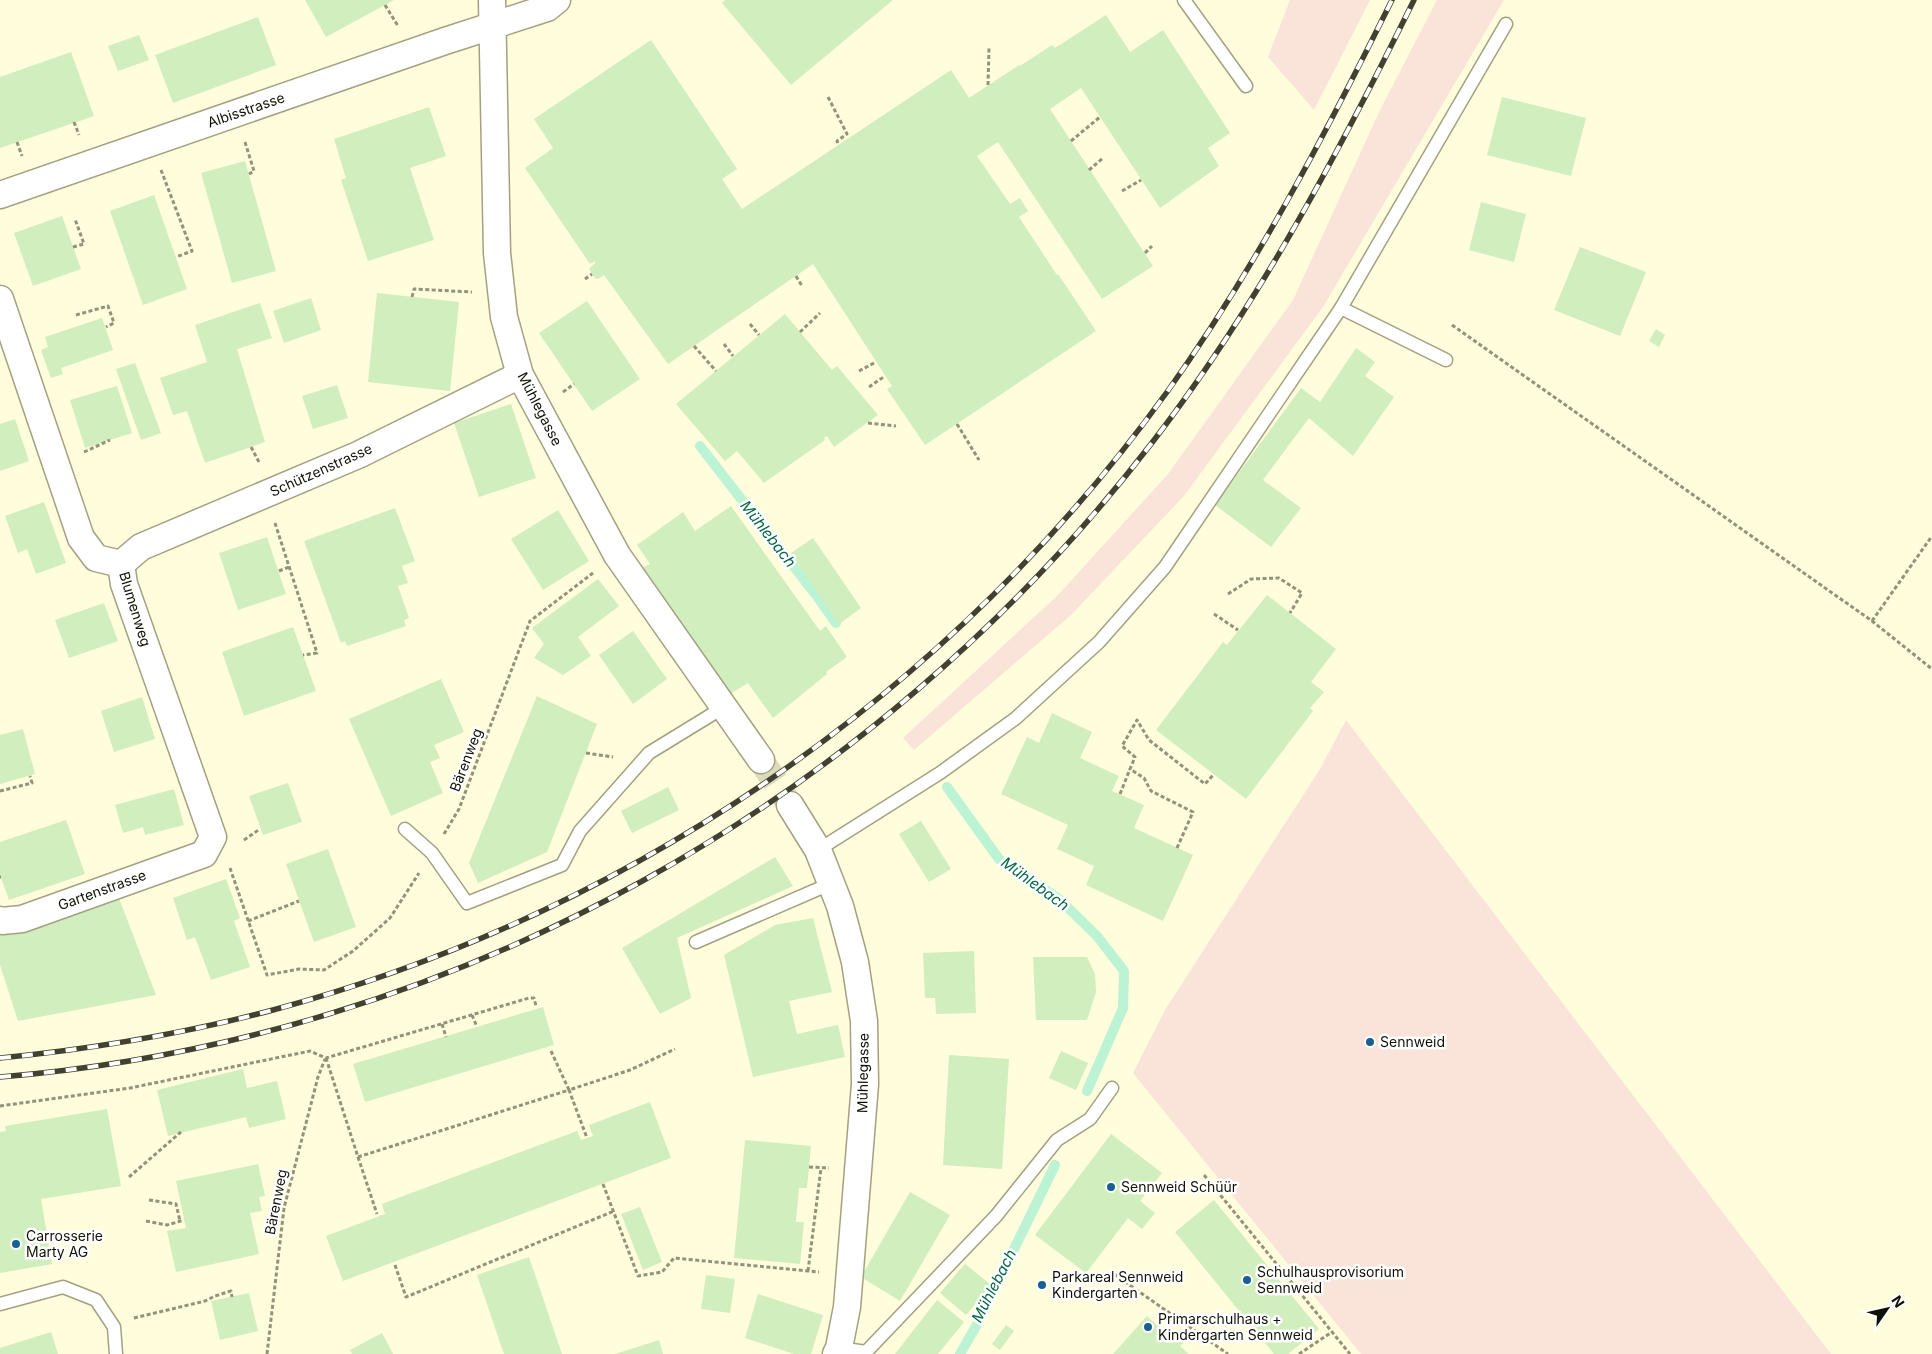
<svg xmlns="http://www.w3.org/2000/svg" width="1932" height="1354" viewBox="0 0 1932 1354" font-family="Inter,sans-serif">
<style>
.green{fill:#fae4d9}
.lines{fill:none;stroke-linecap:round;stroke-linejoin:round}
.stream{stroke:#bbf3d4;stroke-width:10}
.building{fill:#d1eebe}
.minor-tunnel{stroke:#dbdabb;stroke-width:26;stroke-dasharray:26 13;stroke-linecap:butt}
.service-casing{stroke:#a3a181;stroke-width:15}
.minor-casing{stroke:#a3a181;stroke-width:29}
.path{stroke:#93927a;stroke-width:3;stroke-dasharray:4 2.5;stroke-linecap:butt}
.service{stroke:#fff;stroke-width:12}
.minor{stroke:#fff;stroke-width:26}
.rail-casing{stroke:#424031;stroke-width:5.5}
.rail{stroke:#fff;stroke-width:4;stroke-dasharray:11;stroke-linecap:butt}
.poi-dot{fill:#185f93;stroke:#fff;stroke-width:2}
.labels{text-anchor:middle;stroke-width:5;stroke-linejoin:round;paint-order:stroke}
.street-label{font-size:14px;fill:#121106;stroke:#fff}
.poi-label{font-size:14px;fill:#121106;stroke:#fff;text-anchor:start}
.water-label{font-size:15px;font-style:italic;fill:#046744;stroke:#fff}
</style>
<rect width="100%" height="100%" fill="#fffddb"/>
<!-- green -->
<g class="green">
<path d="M1290,0H1370L1314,110L1268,57Z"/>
<path d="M1437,0H1504L1323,307L1184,496L1071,615L914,750L903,738L1058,595L1168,474L1293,300L1380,110Z"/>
<path d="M1346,720L1831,1354H1361L1133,1073L1165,1010L1320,769Z"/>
</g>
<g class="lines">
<!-- stream -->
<g class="stream">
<path d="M700,446L819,599L836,623"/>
<path d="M947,787L999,859L1059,899L1097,936L1124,971L1123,1008L1087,1091"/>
<path d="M960,1354L979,1321L1055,1165"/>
</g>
</g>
<!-- building -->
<g class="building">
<path d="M305,0H394L326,37Z"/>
<path d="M725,0H893L791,85L722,3Z"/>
<path d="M1106,15L1130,52L1163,30L1230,133L1208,148L1219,166L1160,208L1081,88L1050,109L1153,266L1102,299L998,142L977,156L1010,204L1020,198L1028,211L1019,217L1057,275L1058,274L1096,331L925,445L887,389L892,386L813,264L668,364L604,275L598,279L595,278L589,269L595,263V261L590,264L525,168L553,148L534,119L651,40L737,169L722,179L742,209L951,70L969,98L1019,65L1020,66L1052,45L1055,48Z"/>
<path d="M258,17L276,65L173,103L155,55Z"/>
<path d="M139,35L149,60L118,71L108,46Z"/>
<path d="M71,52L94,116L0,148V77Z"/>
<path d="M1502,97L1586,118L1571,176L1487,155Z"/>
<path d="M429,107L446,156L410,168L434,240L368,261L341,180L346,178L334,139Z"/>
<path d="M245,161L276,271L232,283L201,173Z"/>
<path d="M154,195L187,289L143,305L110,211Z"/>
<path d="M1481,202L1526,214L1514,262L1469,250Z"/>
<path d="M62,216L81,269L33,286L14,233Z"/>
<path d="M1580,247L1646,272L1620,336L1554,310Z"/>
<path d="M377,293L459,302L450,391L368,382Z"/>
<path d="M311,298L321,330L284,343L273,311Z"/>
<path d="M587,301L640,379L592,411L539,333Z"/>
<path d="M260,303L272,338L237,349L265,442L205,463L187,411L173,415L160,378L207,362L195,325Z"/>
<path d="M785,314L832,370L837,366L878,415L834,447L827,436L824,438L825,440L764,483L737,451L725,461L676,404Z"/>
<path d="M102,318L113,350L61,368L63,374L51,378L41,350L48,347L45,337Z"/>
<path d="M1656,329L1665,335L1659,347L1649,341Z"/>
<path d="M1356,348L1375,362L1365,376L1394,397L1353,456L1309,418L1263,480L1301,508L1271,547L1215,505L1301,388L1320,402Z"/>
<path d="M135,363L161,433L141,440L116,369Z"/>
<path d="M337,385L348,418L313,429L302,396Z"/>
<path d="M117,386L132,433L85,448L70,400Z"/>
<path d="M511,404L536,478L479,497L454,423Z"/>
<path d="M15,419L29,461L0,471V424Z"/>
<path d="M44,502L66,563L36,574L27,549L18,553L5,516Z"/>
<path d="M731,506L820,631L826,626L847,657L826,672L827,674L773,718L748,683L730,694L640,569L650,564L637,545L683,512L695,531Z"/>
<path d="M395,508L415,561L402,566L408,583L398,586L409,618L404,620L406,626L347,646L345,641L341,643L304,541Z"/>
<path d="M558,510L589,561L543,590L511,539Z"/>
<path d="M267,537L286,594L238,610L219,553Z"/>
<path d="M813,538L861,608L839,624L791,553Z"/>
<path d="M598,579L619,606L578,637L591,656L563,675L534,658L544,644L532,628Z"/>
<path d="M1267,595L1336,649L1311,682L1324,692L1310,708L1313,711L1246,799L1156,730L1223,642L1227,645Z"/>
<path d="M104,603L118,641L69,658L55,620Z"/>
<path d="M293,627L316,691L244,716L222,652Z"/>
<path d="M633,631L667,679L633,704L599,655Z"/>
<path d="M441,679L464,732L434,745L440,758L430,762L443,793L391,816L349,719Z"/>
<path d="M537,696L597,724L547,852L478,883L469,863Z"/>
<path d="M142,697L155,739L114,752L101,711Z"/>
<path d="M1052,713L1092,732L1080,758L1119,776L1112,791L1144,805L1134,828L1193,855L1163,921L1086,885L1094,866L1057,849L1068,825L1001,794L1027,737L1039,743Z"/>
<path d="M23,729L35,774L0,784V735Z"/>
<path d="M288,783L302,822L263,835L249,796Z"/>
<path d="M668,787L679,810L632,833L621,811Z"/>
<path d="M174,789L184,825L145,835L143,827L123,833L115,805Z"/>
<path d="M66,820L85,874L9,900L0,875V842Z"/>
<path d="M921,821L951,869L929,882L899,834Z"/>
<path d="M328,849L356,927L314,942L286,864Z"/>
<path d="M775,857L793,886L677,938L691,998L660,1014L622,948Z"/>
<path d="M226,879L240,918L234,921L250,967L211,980L195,937L187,940L173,898Z"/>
<path d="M117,893L156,995L18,1021L0,965V929Z"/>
<path d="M813,918L832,992L789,1001L797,1034L838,1025L845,1057L753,1077L724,955L775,925Z"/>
<path d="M974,951L976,1013L936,1014L935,998H925L923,953Z"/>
<path d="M1033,957H1087L1095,974L1096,992L1087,1020H1036Z"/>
<path d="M543,1007L554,1045L365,1102L353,1064Z"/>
<path d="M1061,1051L1088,1063L1076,1090L1049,1078Z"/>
<path d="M949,1055L1009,1059L1002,1169L943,1165Z"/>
<path d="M243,1069L247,1088L277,1081L286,1119L249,1128L246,1117L168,1136L157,1090Z"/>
<path d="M650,1102L671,1158L343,1281L326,1236L385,1214L382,1204L577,1131L581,1140L593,1136L589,1125Z"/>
<path d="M107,1109L121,1186L41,1199L52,1264L0,1273V1132L6,1131L5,1126Z"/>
<path d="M1111,1134L1162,1173L1140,1201L1155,1213L1142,1229L1128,1218L1086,1273L1035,1235Z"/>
<path d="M745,1140L811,1146L807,1188H799L796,1222H804L800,1264L734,1258Z"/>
<path d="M258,1164L265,1196L259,1197L262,1211L250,1213L259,1254L176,1272L167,1231L186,1228L176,1181Z"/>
<path d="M910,1192L950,1215L900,1301L861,1277Z"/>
<path d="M1214,1200L1319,1329L1288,1354H1274L1175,1232Z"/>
<path d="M640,1207L662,1262L643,1270L621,1214Z"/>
<path d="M529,1257L562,1354H504L477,1275Z"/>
<path d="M965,1264L991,1285L966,1315L940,1293Z"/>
<path d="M706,1275L735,1279L730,1313L701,1309Z"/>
<path d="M249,1293L258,1331L220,1340L211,1301Z"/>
<path d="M758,1294L823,1315L811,1354H794L745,1338Z"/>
<path d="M937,1300L964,1322L938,1354H895Z"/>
<path d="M1147,1316L1171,1338L1180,1329L1189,1337L1180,1346L1189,1354H1113Z"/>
<path d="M1006,1325L1014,1331L1000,1350L992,1344Z"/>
<path d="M51,1332L58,1354H0V1348Z"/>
<path d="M382,1333L393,1354H352L350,1350Z"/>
<path d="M659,1340L663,1354H615Z"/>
</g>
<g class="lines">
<!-- minor-tunnel -->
<path class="minor-tunnel" d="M761,760L790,805"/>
<!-- service casing -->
<g class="service-casing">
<g id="service">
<path d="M1184,0L1246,86"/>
<path d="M1341,308L1446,360"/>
<path d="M405,829L432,853L467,903L562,865L580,831L649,753L724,707"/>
<path d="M818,850L940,773L1016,718L1099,642L1165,567L1341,308L1506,24"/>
<path d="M696,942L832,883"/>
<path d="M0,1304L63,1287L96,1300L114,1327L116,1354"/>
<path d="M839,1348L866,1352L996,1216L1057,1140L1090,1119L1112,1088"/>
</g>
</g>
<!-- minor casing -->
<g class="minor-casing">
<g id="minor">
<path d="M492,0L497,253L504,317L520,375L617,555L761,760"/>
<path d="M0,195L445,41L547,8L557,0"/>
<path d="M0,299L81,538L96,558L121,564L124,584L213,837L204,854L22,919L2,921L0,920"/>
<path d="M121,564L141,547L358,455L520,375"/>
<path d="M790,805L818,850L840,906L855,962L864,1021L865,1084L847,1307L839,1348L836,1354"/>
</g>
</g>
<!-- path -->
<g class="path">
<path d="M385,5L398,26"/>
<path d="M988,85L989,48"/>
<path d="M828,97L847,134L837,141L838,145"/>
<path d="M74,122L79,135"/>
<path d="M1071,141L1100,117"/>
<path d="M17,142L22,156"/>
<path d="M245,142L254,171L249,174"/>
<path d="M161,170L192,251L176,257"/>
<path d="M1089,170L1103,158"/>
<path d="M1122,191L1141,180"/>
<path d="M73,247L84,244L75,219"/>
<path d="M1145,253L1152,246"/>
<path d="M796,276L802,286"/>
<path d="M585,279L592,274"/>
<path d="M412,297L414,289L472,292"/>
<path d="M76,315L108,306L114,323L106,327"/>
<path d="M750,324L759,335"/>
<path d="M1452,325L1872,621L1932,669"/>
<path d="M800,332L820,313"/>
<path d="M724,344L733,356"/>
<path d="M694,346L716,371"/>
<path d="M859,371L876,362"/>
<path d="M869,387L885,376"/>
<path d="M563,392L574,384"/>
<path d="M868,423L896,426"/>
<path d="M957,424L979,460"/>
<path d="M251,447L260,464"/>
<path d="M84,452L110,440"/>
<path d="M275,523L317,653L303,655"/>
<path d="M279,571L289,567"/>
<path d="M1228,594L1251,579L1279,578L1302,593L1290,613"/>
<path d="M1214,614L1238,630"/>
<path d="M1872,621L1932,536"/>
<path d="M586,753L613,757"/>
<path d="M0,791L32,783L30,776"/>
<path d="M1120,794L1130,769"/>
<path d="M444,834L459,809L530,621L593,573"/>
<path d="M244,840L260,829"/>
<path d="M1177,848L1193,812L1151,791L1144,778L1130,769L1135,757L1122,746L1137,720L1149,740L1205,784L1214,774"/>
<path d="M230,868L267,975L299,969L324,970L353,951L390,918L419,873"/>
<path d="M0,877H1"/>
<path d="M248,921L299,901"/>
<path d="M472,1015L477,1027"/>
<path d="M442,1024L446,1037"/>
<path d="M551,1051L569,1090L630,1070L675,1049"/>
<path d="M326,1058L358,1157L569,1090L587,1138"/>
<path d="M0,1106L130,1088L310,1051L326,1058L529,998H534L536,1006"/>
<path d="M358,1157L377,1214"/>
<path d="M809,1167L829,1168"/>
<path d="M1204,1175L1350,1354"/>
<path d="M129,1177L181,1132"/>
<path d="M603,1184L638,1276L662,1272L674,1258L819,1272"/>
<path d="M149,1200L176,1204L180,1221"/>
<path d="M146,1221L167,1225L184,1220"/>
<path d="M395,1265L406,1297L614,1211"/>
<path d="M808,1271L821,1168"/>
<path d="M1114,1274L1228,1354"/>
<path d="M134,1318L205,1301L215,1296L231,1291L232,1297"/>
<path d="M267,1354L284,1208L318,1077L325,1059"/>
<path d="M1299,1354L1332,1332"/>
</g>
<!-- service -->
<use href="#service" class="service"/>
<!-- minor -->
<use href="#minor" class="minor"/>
<!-- rail casing -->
<g class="rail-casing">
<g id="rail">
<path d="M0,1058C92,1049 183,1034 273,1010C632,913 949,693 1167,392C1255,269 1325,135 1392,0"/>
<path d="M0,1077C454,1040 874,803 1151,444C1257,307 1338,154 1414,0"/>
</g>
</g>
<!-- rail -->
<use href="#rail" class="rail"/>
</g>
<!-- markers -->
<g class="poi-dot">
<circle cx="1370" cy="1042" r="5"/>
<circle cx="1111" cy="1187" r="5"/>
<circle cx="16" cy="1244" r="5"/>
<circle cx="1247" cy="1280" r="5"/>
<circle cx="1042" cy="1285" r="5"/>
<circle cx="1148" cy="1327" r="5"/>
</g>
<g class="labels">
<!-- street labels -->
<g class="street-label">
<text transform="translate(246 110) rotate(-19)" y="5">Albisstrasse</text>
<text transform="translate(540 409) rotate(63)" y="5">Mühlegasse</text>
<text transform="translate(321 470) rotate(-24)" y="5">Schützenstrasse</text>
<text transform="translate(135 609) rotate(73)" y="5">Blumenweg</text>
<text transform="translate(466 760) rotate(-69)" y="5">Bärenweg</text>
<text transform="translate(102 890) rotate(-20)" y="5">Gartenstrasse</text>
<text transform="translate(863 1073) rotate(-89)" y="5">Mühlegasse</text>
<text transform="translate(276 1202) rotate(-79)" y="5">Bärenweg</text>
</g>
<!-- poi labels -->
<g class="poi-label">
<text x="1380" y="1047">Sennweid</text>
<text x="1121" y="1192">Sennweid Schüür</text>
<text x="26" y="1241">Carrosserie<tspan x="26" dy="16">Marty AG</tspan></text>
<text x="1257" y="1277">Schulhausprovisorium<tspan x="1257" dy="16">Sennweid</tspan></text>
<text x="1052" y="1282">Parkareal Sennweid<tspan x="1052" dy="16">Kindergarten</tspan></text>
<text x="1158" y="1324">Primarschulhaus +<tspan x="1158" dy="16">Kindergarten Sennweid</tspan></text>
</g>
<!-- water labels -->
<g class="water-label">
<text transform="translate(768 534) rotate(52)" y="5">Mühlebach</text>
<text transform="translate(1035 884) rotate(36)" y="5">Mühlebach</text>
<text transform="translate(994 1286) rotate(-63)" y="5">Mühlebach</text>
</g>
</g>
<!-- north arrow -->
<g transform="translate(1887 1309) rotate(56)" stroke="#ffffff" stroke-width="4" paint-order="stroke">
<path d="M0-4L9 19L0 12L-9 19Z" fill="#121106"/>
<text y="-8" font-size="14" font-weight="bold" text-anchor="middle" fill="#121106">N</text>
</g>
</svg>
